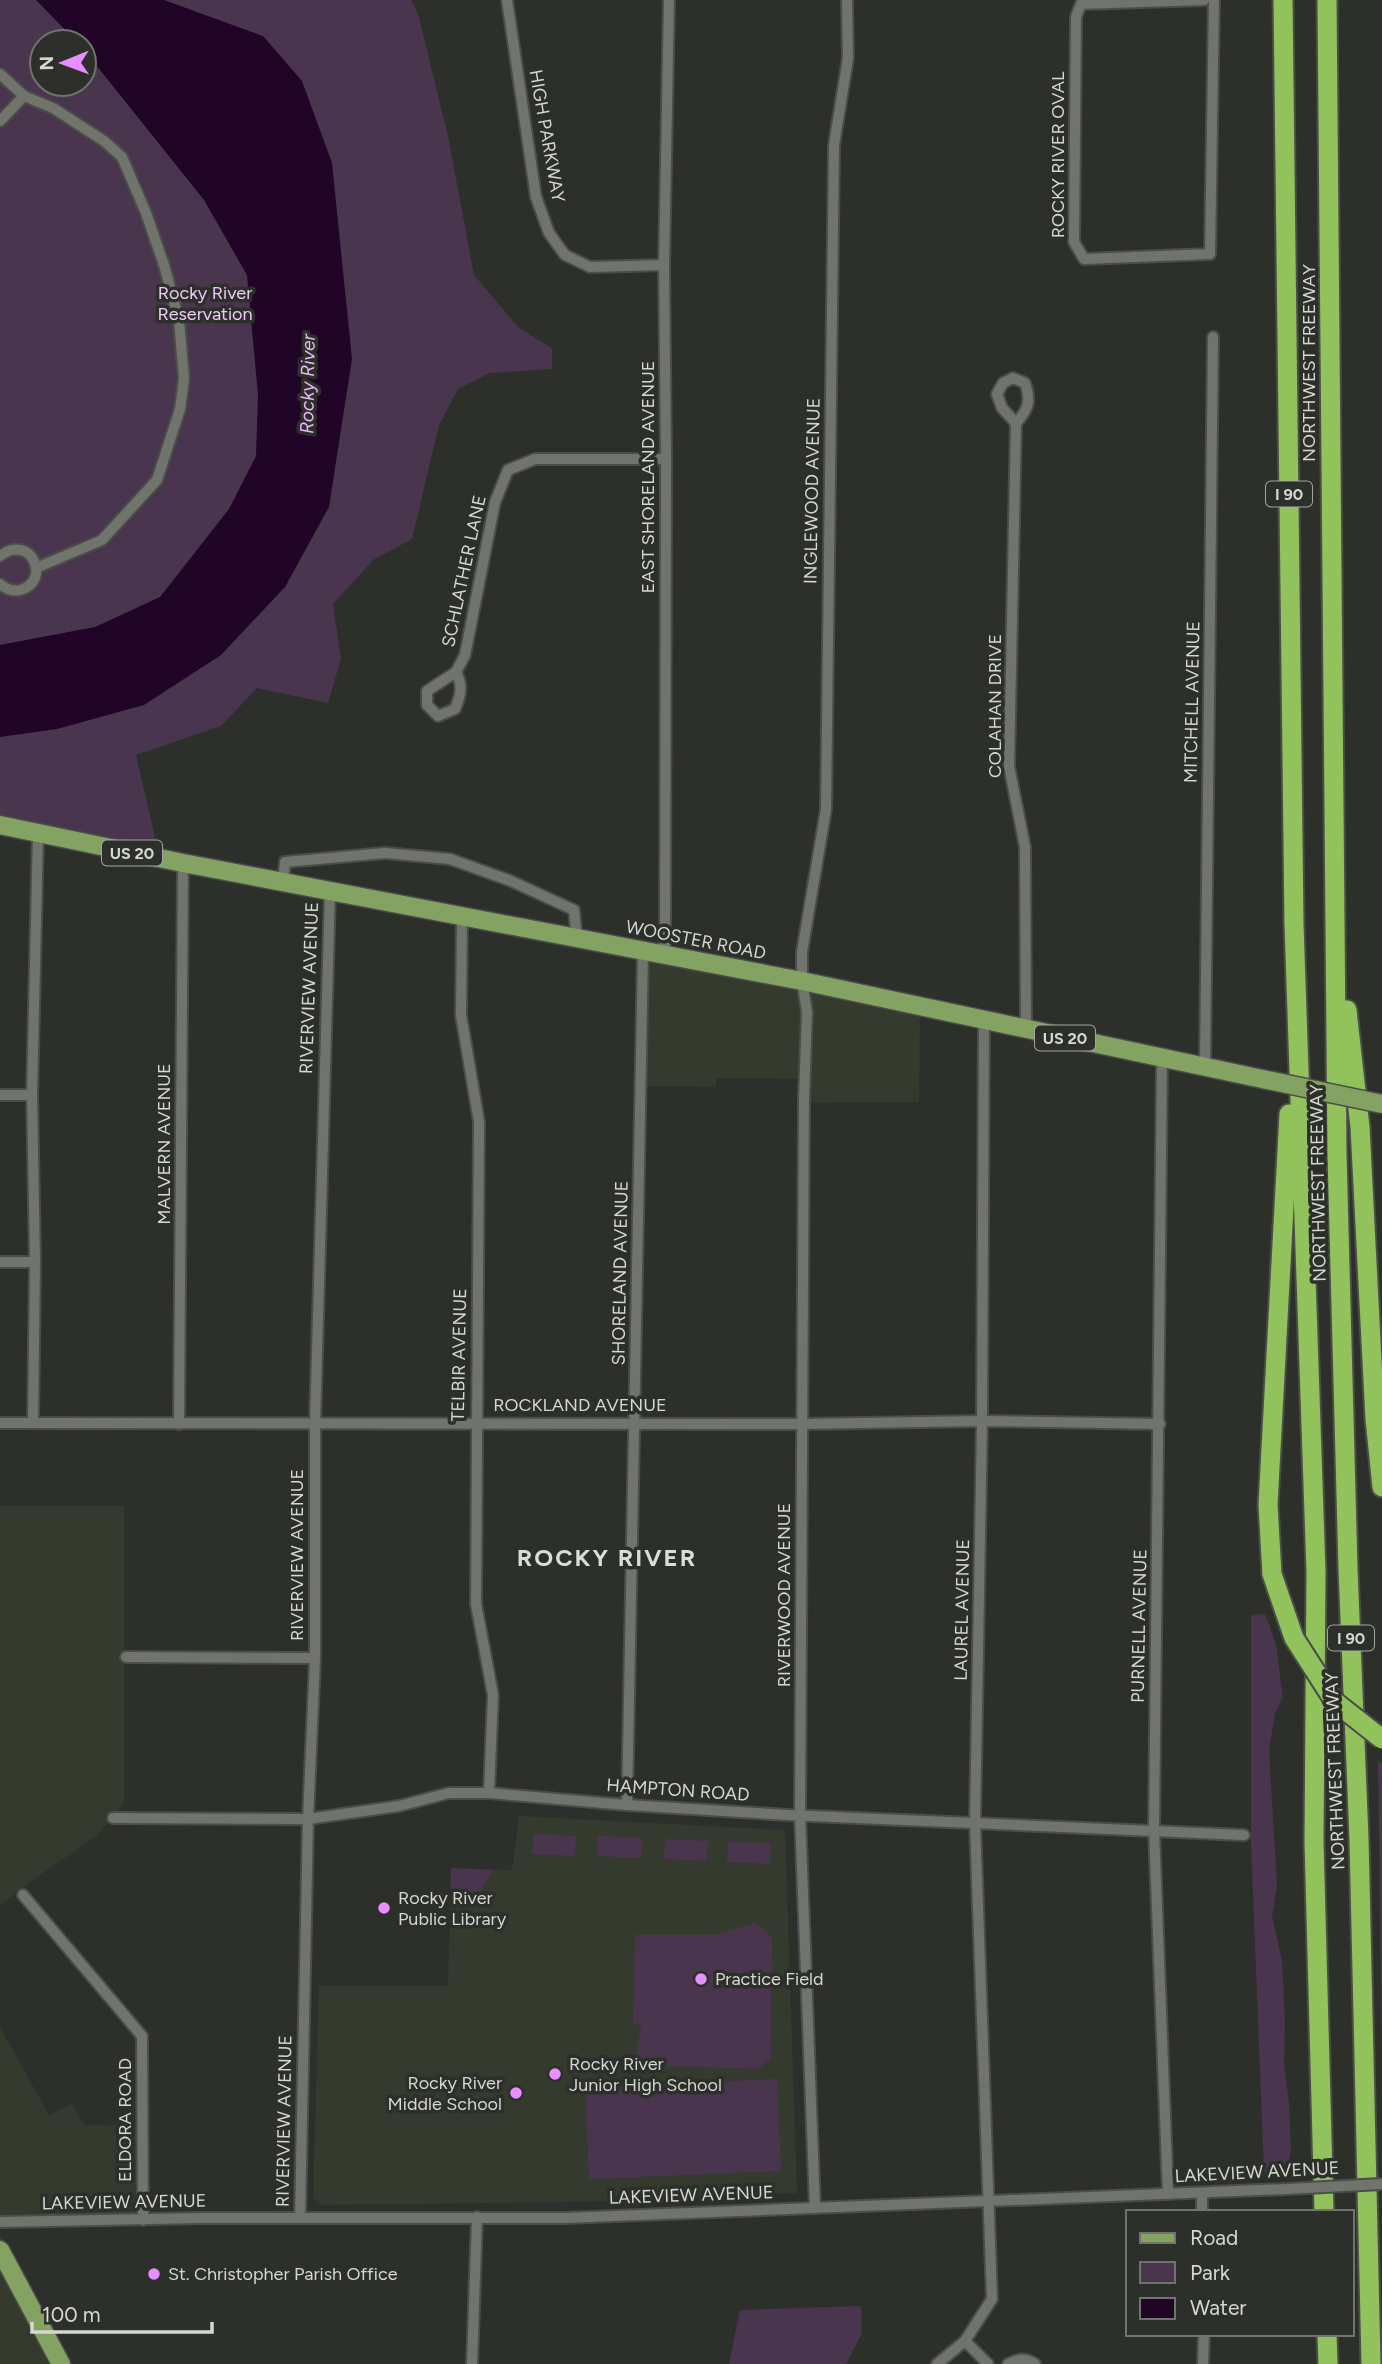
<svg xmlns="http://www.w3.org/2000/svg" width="1382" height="2364" viewBox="0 0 1382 2364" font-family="Figtree,sans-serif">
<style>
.built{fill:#343a2e}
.green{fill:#49364e;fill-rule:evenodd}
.water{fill:#200527}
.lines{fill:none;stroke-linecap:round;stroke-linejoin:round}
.minor-casing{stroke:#4b4d48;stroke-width:14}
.primary-casing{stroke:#4b4d48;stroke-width:21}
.motorway-casing{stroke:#4b4d48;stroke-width:23}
.minor{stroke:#70746d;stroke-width:10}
.primary{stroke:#84a363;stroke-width:18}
.motorway{stroke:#92c25c;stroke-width:19}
.minor-bridge-casing{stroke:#4b4d48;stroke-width:14;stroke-linecap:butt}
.primary-bridge-casing{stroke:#4b4d48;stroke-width:21;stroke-linecap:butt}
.motorway-bridge-casing{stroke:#4b4d48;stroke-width:23;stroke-linecap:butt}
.minor-bridge{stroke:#70746d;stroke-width:10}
.primary-bridge{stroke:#84a363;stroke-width:18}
.motorway-bridge{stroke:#92c25c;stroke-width:19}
.poi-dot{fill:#e88eff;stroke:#2d302a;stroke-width:2.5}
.labels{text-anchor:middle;stroke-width:7;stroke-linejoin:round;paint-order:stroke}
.shield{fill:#2d302a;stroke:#a3a5a0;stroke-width:2}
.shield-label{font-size:16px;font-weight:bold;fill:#d5d7d3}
.street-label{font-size:18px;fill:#d5d7d3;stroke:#2d302a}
.park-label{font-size:18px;fill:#efc7fa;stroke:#2d302a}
.poi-label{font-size:18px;fill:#d5d7d3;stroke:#2d302a;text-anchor:start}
.water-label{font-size:19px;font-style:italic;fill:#eab7f7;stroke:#2d302a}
.district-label{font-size:24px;font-weight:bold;letter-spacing:2px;fill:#d8ddd5;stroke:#2d302a}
</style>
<rect width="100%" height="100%" fill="#2d302a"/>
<!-- built -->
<g class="built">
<path d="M648,956L920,1010L919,1102L801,1103V1079L717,1078L716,1087L647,1086Z"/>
<path d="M0,1506H124V1803L98,1835L37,1877L0,1905Z"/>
<path d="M519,1816L785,1830L797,2193L579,2202L321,2205L313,2198L319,1986H448L451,1868L512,1870Z"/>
<path d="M0,2027L49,2115L72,2104L85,2125L147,2126V2214L0,2216Z"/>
<path d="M0,2237L35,2300L69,2364H0Z"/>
</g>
<!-- green -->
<g class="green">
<path d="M0,0H411L418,14L448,136L474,275L519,328L552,348V369L490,373L458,389L439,425L412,539L373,560L333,604L341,659L328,703L257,688L221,726L136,755L158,851L0,823ZM42,42H84V84H42Z"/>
<path d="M1265,1614L1276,1644L1283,1698L1275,1713L1269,1750L1277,1885L1272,1916L1282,1960L1285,2020L1284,2064L1289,2104L1291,2151L1287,2169L1264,2172L1251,1842V1615Z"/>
<path d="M1378,1761L1382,1763V2056Z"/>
<path d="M533,1834L576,1836L575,1856L532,1854Z"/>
<path d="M598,1836L642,1838L641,1858L597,1856Z"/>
<path d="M665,1839L708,1841L707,1861L664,1859Z"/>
<path d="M728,1842L771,1843L770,1864L727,1862Z"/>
<path d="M451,1868L493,1870L474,1903H450Z"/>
<path d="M755,1923L772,1937L771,2058L758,2069L635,2065L641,2024H633L635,1935H714Z"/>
<path d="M777,2079L781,2171L589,2179L585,2088Z"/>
<path d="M861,2306L862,2333L846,2364H729L740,2310Z"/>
</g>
<!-- water -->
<path class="water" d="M36,0H164L263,36L302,81L332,163L352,359L329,507L285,587L221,655L144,705L57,729L0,737V645L95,627L160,597L229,509L256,456L258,395L247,275L204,200L84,50V42H77Z"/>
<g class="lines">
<!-- minor casing -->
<g class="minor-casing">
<g id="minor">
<path d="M507,0L536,197L549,233L565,255L590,267L664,265"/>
<path d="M1204,0L1081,4L1076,17L1074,242L1084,259L1210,254L1214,0"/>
<path d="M0,74L24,96L0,121"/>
<path d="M24,96L53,108L104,141L122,157L146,213L164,265L179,320L184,379L180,409L157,480L102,540L36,568"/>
<path d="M1016,423L1002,408L997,394L1003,383L1013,378L1025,383C1031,401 1029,409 1016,423L1009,766L1025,847L1026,1030"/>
<path d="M0,556C32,532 52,582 20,590C12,592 6,589 0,584"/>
<path d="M456,672C463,686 461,695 455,709L438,716L427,705V691L456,672L465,655L495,502L508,470L535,459H666"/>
<path d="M283,882L285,862L385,853L450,859L511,881L574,910L577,939"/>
<path d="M462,917L461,1015L479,1122L476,1604L493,1695L489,1793"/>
<path d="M665,955L666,459L664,265L669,0"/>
<path d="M1162,1058L1154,1830L1168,2194"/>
<path d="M1205,1067L1213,337"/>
<path d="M0,1095H32"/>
<path d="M0,1262H35"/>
<path d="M0,1423L802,1424L982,1421L1160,1424"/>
<path d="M33,1423L35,1262L32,1095L38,833"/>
<path d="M179,1424L183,863"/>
<path d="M126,1657L315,1658"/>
<path d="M627,1805L643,951"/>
<path d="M113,1818L308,1819L399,1806L449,1793H489L627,1805L788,1815L1244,1835"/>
<path d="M23,1895L142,2036L143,2220"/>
<path d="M1202,2193V2212"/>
<path d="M815,2208L800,1815L804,1098L807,1012L802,981V952L826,809L834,145L848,58L847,0"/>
<path d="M300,2218L308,1819L315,1658V1424L330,891"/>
<path d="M0,2222L200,2218H565L1287,2189"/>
<path d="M965,2341L988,2364"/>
<path d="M472,2364L477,2217"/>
<path d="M937,2364L965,2341L992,2299L975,1823L982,1421L984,1020"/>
<path d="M1008,2364C1018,2359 1025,2357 1035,2364"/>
<path d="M1203,2364L1204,2334"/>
</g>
</g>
<!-- primary casing -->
<g class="primary-casing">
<g id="primary">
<path d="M0,825L183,863L802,981L1253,1077"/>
<path d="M0,2250L61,2364"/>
</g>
</g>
<!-- motorway casing -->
<g class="motorway-casing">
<g id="motorway">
<path d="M1283,0L1294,924L1316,1572L1314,1842L1324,2212"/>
<path d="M1327,0L1337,1154L1348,1569L1359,1839L1371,2364"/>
<path d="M1347,1010L1360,1127L1375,1419L1382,1487"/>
<path d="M1272,1574L1268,1505L1289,1114"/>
<path d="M1327,2334L1328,2364"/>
</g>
</g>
<!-- minor -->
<use href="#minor" class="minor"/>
<!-- primary -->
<use href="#primary" class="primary"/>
<!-- motorway -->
<use href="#motorway" class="motorway"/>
<!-- minor-bridge casing -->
<g class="minor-bridge-casing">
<path id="minor-bridge" d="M1287,2189L1382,2184"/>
</g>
<!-- primary-bridge casing -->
<g class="primary-bridge-casing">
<path id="primary-bridge" d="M1253,1077L1382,1104"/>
</g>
<!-- motorway-bridge casing -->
<g class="motorway-bridge-casing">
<path id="motorway-bridge" d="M1272,1574L1294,1638L1335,1702L1382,1739"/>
</g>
<!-- minor-bridge -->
<use href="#minor-bridge" class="minor-bridge"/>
<!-- primary-bridge -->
<use href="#primary-bridge" class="primary-bridge"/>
<!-- motorway-bridge -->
<use href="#motorway-bridge" class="motorway-bridge"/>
</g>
<!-- markers -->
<g class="poi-dot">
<circle cx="384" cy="1908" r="7"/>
<circle cx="701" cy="1979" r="7"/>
<circle cx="555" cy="2074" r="7"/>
<circle cx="516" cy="2093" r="7"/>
<circle cx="154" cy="2274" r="7"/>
</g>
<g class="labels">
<!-- shield labels -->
<g class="shield">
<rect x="1266" y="481.5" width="46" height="25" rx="5"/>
<rect x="102" y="840.5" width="60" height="25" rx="5"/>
<rect x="1035" y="1025.5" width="60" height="25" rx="5"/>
<rect x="1328" y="1625.5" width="46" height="25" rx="5"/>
</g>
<g class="shield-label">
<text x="1289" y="500">I 90</text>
<text x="132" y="859">US 20</text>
<text x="1065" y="1044">US 20</text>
<text x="1351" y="1644">I 90</text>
</g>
<!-- street labels -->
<g class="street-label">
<text transform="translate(547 136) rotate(80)" y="6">HIGH PARKWAY</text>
<text transform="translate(1058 155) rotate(-90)" y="6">ROCKY RIVER OVAL</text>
<text transform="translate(1309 363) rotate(-90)" y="6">NORTHWEST FREEWAY</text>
<text transform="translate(648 477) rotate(-90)" y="6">EAST SHORELAND AVENUE</text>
<text transform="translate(812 491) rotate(-89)" y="6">INGLEWOOD AVENUE</text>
<text transform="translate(464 571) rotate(-78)" y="6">SCHLATHER LANE</text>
<text transform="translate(1192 702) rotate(-89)" y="6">MITCHELL AVENUE</text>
<text transform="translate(995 706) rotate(-90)" y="6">COLAHAN DRIVE</text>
<text transform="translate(696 940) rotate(11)" y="6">WOOSTER ROAD</text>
<text transform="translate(309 988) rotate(-88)" y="6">RIVERVIEW AVENUE</text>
<text transform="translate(164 1144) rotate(-90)" y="6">MALVERN AVENUE</text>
<text transform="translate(1318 1183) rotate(-91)" y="6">NORTHWEST FREEWAY</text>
<text transform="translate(620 1273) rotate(-89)" y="6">SHORELAND AVENUE</text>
<text transform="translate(459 1355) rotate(-89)" y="6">TELBIR AVENUE</text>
<text x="580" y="1411">ROCKLAND AVENUE</text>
<text transform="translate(297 1555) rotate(-90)" y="6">RIVERVIEW AVENUE</text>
<text transform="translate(784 1595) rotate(-90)" y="6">RIVERWOOD AVENUE</text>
<text transform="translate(962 1610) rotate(-89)" y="6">LAUREL AVENUE</text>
<text transform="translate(1139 1626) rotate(-89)" y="6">PURNELL AVENUE</text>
<text transform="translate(1335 1771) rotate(-92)" y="6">NORTHWEST FREEWAY</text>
<text transform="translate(678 1790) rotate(4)" y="6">HAMPTON ROAD</text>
<text transform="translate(125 2120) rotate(-90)" y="6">ELDORA ROAD</text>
<text transform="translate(284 2121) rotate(-89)" y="6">RIVERVIEW AVENUE</text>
<text transform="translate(1257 2172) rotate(-3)" y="6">LAKEVIEW AVENUE</text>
<text transform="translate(691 2195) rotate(-2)" y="6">LAKEVIEW AVENUE</text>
<text transform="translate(124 2202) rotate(-1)" y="6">LAKEVIEW AVENUE</text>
</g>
<!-- park labels -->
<g class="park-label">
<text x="205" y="299">Rocky River<tspan x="205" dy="21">Reservation</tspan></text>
</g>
<!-- poi labels -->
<g class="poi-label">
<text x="398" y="1904">Rocky River<tspan x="398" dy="21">Public Library</tspan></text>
<text x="715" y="1985">Practice Field</text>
<text x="569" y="2070">Rocky River<tspan x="569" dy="21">Junior High School</tspan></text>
<text x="502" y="2089" text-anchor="end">Rocky River<tspan x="502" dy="21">Middle School</tspan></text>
<text x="168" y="2280">St. Christopher Parish Office</text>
</g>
<!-- water labels -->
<g class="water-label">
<text transform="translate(307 384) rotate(-89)" y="7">Rocky River</text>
</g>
<!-- district labels -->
<g class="district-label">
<text x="607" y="1566">ROCKY RIVER</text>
</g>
</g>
<!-- legend -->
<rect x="1126" y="2210" width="228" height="126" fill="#2d302a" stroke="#70736e" stroke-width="2"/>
<rect x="1140" y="2233" width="35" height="10" fill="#84a363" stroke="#70736e" stroke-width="2"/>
<text x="1190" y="2245" font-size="21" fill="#d5d7d3">Road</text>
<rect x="1140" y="2262" width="35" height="21" fill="#49364e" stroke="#70736e" stroke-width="2"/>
<text x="1190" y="2280" font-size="21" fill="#d5d7d3">Park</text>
<rect x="1140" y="2298" width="35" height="21" fill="#200527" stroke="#70736e" stroke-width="2"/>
<text x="1190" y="2315" font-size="21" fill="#d5d7d3">Water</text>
<!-- north arrow -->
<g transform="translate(63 63) rotate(269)"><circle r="33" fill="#2d302a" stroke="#70736e" stroke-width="2"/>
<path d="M0-5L12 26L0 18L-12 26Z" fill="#e88eff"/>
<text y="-10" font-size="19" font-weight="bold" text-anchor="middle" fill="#d5d7d3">N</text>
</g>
<!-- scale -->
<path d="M32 2322v10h180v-10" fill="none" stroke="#d5d7d3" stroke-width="3.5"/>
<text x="42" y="2322" font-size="21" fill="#d5d7d3" stroke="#2d302a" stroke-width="5" paint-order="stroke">100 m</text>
</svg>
